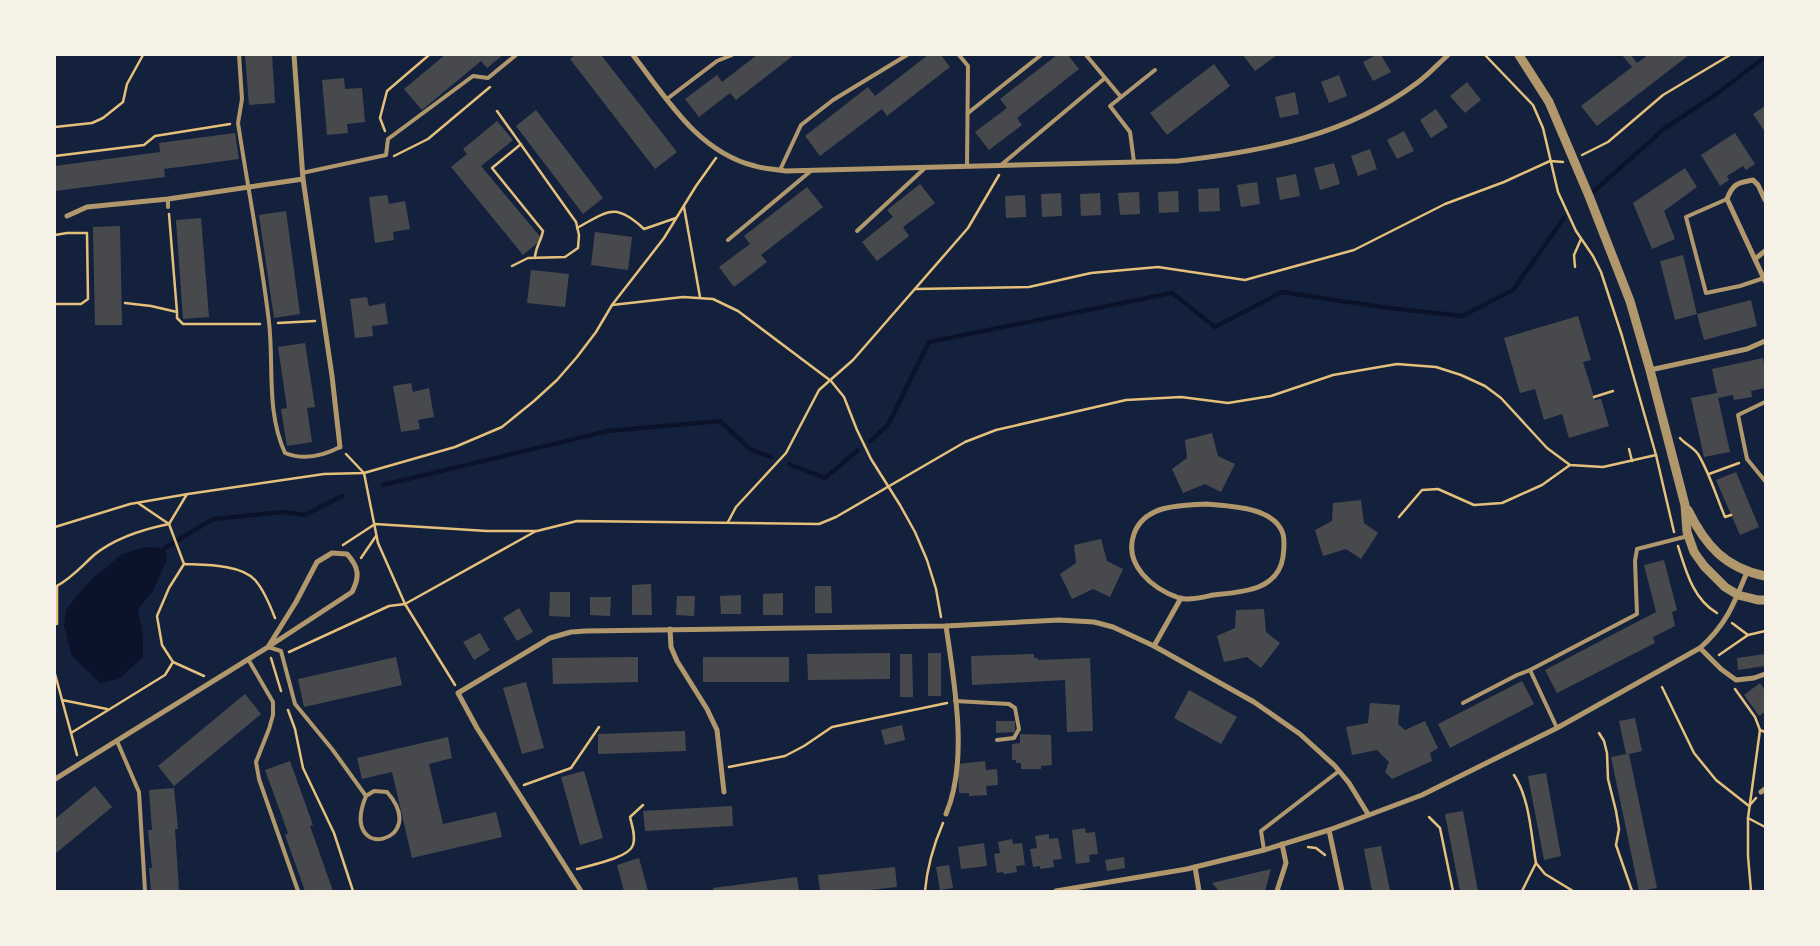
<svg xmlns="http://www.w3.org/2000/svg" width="1820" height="946" viewBox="0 0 1820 946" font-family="'DM Sans',sans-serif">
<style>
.water{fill:#0b132b}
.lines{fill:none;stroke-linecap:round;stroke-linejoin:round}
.stream{stroke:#0b132b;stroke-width:4.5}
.building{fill:#48494c}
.path{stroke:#e5c07b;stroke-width:2.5}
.service{stroke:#b1986c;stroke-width:4}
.minor{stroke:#b1986c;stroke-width:5}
.tertiary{stroke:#b1986c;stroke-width:9}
</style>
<rect width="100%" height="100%" fill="#14213d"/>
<!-- water -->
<path class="water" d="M145,547L165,548L167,560L153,591L138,609L143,635V657L119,679L100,683L72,656L64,626L66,610L78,594L92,579L122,554Z"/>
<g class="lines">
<!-- stream -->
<g class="stream">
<path d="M1593,192L1665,128L1715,95L1765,57"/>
<path d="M870,441L888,425L929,342L1172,293L1215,327L1282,292L1381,307L1462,316L1513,290L1564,218"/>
<path d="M789,464L825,478L858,450"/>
<path d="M383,485L608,431L720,421L750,449L771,457"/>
<path d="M165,548L213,519L283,512L305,515L342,496"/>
</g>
</g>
<!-- building -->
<g class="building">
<path d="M245,55H272L275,103L249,105Z"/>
<path d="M445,55H503L487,68L481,61L422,110L404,89Z"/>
<path d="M576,55H601L677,152L655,169L570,59Z"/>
<path d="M757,55H794L736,100L730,93L699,117L685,99L717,75L722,82Z"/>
<path d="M928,55H941L950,67L887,116L882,109L820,156L805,136L868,87L875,96Z"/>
<path d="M1057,55H1068L1079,69L1017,118L1022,125L989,150L975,132L1007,108L1000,99Z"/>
<path d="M1243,55H1277L1255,71Z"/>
<path d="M1376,55H1381L1391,72L1373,81L1363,62Z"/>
<path d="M1622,55H1631L1637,63L1648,55H1689L1597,126L1581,106L1632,67Z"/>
<path d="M1214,64L1230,86L1167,135L1150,113Z"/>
<path d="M1339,75L1347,96L1329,103L1321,82Z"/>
<path d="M344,78L345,89L362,88L365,122L347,124L348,133L327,135L322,80Z"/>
<path d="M1467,82L1481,100L1465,113L1450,96Z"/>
<path d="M1295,92L1299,114L1280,118L1275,97Z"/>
<path d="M1765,106V132L1753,114Z"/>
<path d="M1436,109L1448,127L1431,138L1420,120Z"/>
<path d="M536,110L603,198L583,214L516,126Z"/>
<path d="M497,121L513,140L481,166L542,239L523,255L451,167L467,154L463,149Z"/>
<path d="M1404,131L1414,151L1397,159L1387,140Z"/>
<path d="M235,133L239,159L164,169L165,177L55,191V166L160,152L159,143Z"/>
<path d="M1735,133L1755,164L1746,170L1743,166L1727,176L1729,180L1720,186L1701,155Z"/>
<path d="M1370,149L1377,169L1358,176L1351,156Z"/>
<path d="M1334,163L1340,184L1320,190L1314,168Z"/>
<path d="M1685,168L1697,187L1664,211L1675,239L1652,249L1633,203Z"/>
<path d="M1296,174L1300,196L1280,200L1276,178Z"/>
<path d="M1257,182L1260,204L1241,207L1237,185Z"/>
<path d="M920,184L935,203L903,227L909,236L877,261L862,242L893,217L887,210Z"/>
<path d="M807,187L823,207L761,255L767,262L734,287L719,267L750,244L744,236Z"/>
<path d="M1219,188L1220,211L1199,212L1198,189Z"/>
<path d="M1178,191L1179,212L1159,213L1158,192Z"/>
<path d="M1139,192L1140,214L1120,215L1118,193Z"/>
<path d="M1061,193L1062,216L1042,217L1041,194Z"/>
<path d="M1100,193L1101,215L1081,216L1080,194Z"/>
<path d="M387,195L389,204L405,201L410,229L393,232L394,240L375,243L369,197Z"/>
<path d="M1025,195L1026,217L1006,218L1005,196Z"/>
<path d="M286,211L300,314L274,318L259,215Z"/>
<path d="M201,218L209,317L183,319L176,220Z"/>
<path d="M120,226L122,325H95L93,227Z"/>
<path d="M595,232L632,237L628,270L591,265Z"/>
<path d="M1683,255L1697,314L1675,320L1660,261Z"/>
<path d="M531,270L569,274L565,307L527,303Z"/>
<path d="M367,297L369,306L385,303L388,324L372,326L373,336L355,338L350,299Z"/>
<path d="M1751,300L1757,326L1704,340L1697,314Z"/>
<path d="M1578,316L1591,360L1583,362L1595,400L1601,399L1609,426L1569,438L1562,414L1544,420L1535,389L1520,393L1504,338Z"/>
<path d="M305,343L315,407L307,408L312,442L287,446L281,409L287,408L278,347Z"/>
<path d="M1763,358L1765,368V388L1751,391L1752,397L1734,400L1733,395L1718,398L1730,452L1704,457L1691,398L1717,393L1712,369Z"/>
<path d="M411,383L413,392L429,388L434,417L418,420L420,429L401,432L393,386Z"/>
<path d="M1212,433L1218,456L1235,464L1221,492L1205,484L1183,493L1172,469L1187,458L1185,440Z"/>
<path d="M1736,472L1759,527L1740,535L1716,480Z"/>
<path d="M1361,500L1364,523L1378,533L1361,559L1346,549L1323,556L1315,530L1332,521L1333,503Z"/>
<path d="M1101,539L1107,561L1123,569L1110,597L1093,589L1072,599L1060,574L1076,563L1074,545Z"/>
<path d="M1664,560L1677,610L1672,612L1675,626L1653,637L1655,643L1557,693L1545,670L1656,612L1644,565Z"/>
<path d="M651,584L652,615H632V585Z"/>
<path d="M815,586H831L832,613H815Z"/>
<path d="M550,592H570V617L549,616Z"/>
<path d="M783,593V615H763V594Z"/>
<path d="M741,595V614H721L720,596Z"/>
<path d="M677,596H695L694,616L676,615Z"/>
<path d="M590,597H611L610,616L590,615Z"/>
<path d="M519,608L533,632L517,641L503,618Z"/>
<path d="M1264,609L1266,632L1280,643L1261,668L1247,657L1224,662L1217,636L1235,628L1236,610Z"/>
<path d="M480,633L490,650L474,660L463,642Z"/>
<path d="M890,653V679L808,680L807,654Z"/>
<rect x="928" y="653" width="13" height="43"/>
<path d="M900,654H912L913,697H900Z"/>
<path d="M1034,654V658H1038V660L1090,658L1093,731L1067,732L1065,680L972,685L971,656Z"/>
<path d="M1765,654V666L1738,670L1737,658Z"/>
<path d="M396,657L402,685L304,707L298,679Z"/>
<path d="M638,657V682L553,684L552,658Z"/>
<rect x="703" y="657" width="86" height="25"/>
<path d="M1522,681L1534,704L1450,748L1438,724Z"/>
<path d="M526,682L544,748L522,754L503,688Z"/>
<path d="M1760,683L1765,690V712L1759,716L1744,695Z"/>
<path d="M1189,690L1237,717L1221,744L1174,718Z"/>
<path d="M245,694L261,714L174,786L158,766Z"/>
<path d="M1370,703L1400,705L1398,724L1405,730L1425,721L1438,748L1430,753L1432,761L1392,779L1385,772L1389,762L1377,750L1352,755L1346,727L1368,723Z"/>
<path d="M1635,718L1642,751L1629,754L1657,888L1640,891H1639L1611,757L1626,754L1619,721Z"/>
<path d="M996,721H1015V732L996,733Z"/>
<path d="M902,725L905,740L885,745L881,730Z"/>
<path d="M685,731L686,751L598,754V734Z"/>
<path d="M1020,734L1051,735L1052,765L1041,766V769H1021V763H1016V760H1012V744L1020,743Z"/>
<path d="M448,737L452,758L429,764L443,824L496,812L502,837L412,858L392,772L362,779L357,758Z"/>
<path d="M290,761L313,825L310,826L333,891H305L285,835L288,833L265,770Z"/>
<path d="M985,761L986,770L997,769L998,785L986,786L987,795L969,796V793H959L958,764Z"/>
<path d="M584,771L603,838L580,845L561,777Z"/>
<path d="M1546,773L1561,856L1544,860L1528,776Z"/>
<path d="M95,786L112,807L55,854V819Z"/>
<path d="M174,788L178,829H175L179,891H151L149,868H152L148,830H152L149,790Z"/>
<path d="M732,806L733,826L645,831L643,811Z"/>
<path d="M1463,811L1478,891H1460L1445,814Z"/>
<path d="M1085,828L1086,833L1095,832L1098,854L1089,855L1090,862L1076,864L1072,830Z"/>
<path d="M1049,834V839L1058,838L1062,859L1053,860L1054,867L1040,869V866L1033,867L1030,849L1037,848L1035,836Z"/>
<path d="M1012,839L1013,844L1022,843L1025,865L1016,866L1017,872L1004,874L1003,872L997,873L994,854L1000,853L998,842Z"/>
<path d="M984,843L987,866L961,869L958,847Z"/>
<path d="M1381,846L1390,891H1372L1364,849Z"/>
<path d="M1124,857L1125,868L1107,871L1105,860Z"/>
<path d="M639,858L648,891H624L617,865Z"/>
<path d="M949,865L953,888L940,890L936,867Z"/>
<path d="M895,867L897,887L860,891H820L818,875Z"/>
<path d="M1271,869L1265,891H1219L1212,883Z"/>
<path d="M797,877L799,891H714L713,888Z"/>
</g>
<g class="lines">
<!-- path -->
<g class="path">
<path d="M1485,55L1533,105L1543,128L1558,192L1576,231L1593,256L1601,272L1622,336L1656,455L1674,532"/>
<path d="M497,111L576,222L579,235L578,248L565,257L528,258L512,266"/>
<path d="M55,127L92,123L103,118L123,102L127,84L143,55"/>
<path d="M385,131L380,118L387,91L429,55"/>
<path d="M521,144L492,168L543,231C541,242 535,247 535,258"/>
<path d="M1582,155L1608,142L1663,95L1730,55"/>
<path d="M55,156L144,145L155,136L230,124"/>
<path d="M394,156L428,139L490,87"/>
<path d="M684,207L700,297"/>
<path d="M169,214L177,312"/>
<path d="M577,228C608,211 615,202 644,229L676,218"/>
<path d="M55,235L67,233H87L88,299L81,304H55"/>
<path d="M1575,267L1574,255L1581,239"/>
<path d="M915,289L1029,287L1091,273L1158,267L1245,280L1354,250L1445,204L1504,182L1550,161L1563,162"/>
<path d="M125,303L151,306L177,312V318L183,324H260"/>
<path d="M612,305L683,297L713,299L738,311L831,381L844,397L857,430L871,459L900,505L915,532L927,560L936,589L941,617"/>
<path d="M278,323L315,321"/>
<path d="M1594,397L1613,391"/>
<path d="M1680,438C1685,444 1693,447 1698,454C1710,474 1716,496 1725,517L1731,515"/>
<path d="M1629,449L1632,461"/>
<path d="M346,454L364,473L378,543L405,604L455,685"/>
<path d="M1709,474L1739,463"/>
<path d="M138,503L169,524L187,494"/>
<path d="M1399,517L1422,490L1438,489L1474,505L1502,503L1542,485L1570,465"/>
<path d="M728,522L736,507L786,453L819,390L853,360L968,228L999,175"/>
<path d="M55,527L130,504L188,494L324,474L364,473L455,447L502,427L534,401L557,380L577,357L596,332L612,305L664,238L696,186L716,158"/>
<path d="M343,545L375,524L487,531H537L577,521L819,524L836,517L965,442L996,430L1126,400L1181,397L1228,403L1271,396L1333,375L1397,364L1436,367L1461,375L1485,386L1501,398L1547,448L1570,465L1603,467L1656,455"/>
<path d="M1678,546C1686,571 1693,599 1717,613"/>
<path d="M361,558L376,536"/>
<path d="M55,587C71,579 82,566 94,555C115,538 144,529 169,524L184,564"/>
<path d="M1732,623L1748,635"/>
<path d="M57,624V586"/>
<path d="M289,652L389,606L405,604L536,531"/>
<path d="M1719,655L1748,635L1765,631"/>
<path d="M271,658L281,691"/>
<path d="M55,674L77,755"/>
<path d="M204,676L173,662L162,645L157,616L169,588L184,564C204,565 241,564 255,580C264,590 270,605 275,618"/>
<path d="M1662,687L1694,753L1716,780L1749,806L1756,798"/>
<path d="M1735,689L1755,717L1760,730L1748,818V856L1751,891"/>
<path d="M62,700L107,709"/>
<path d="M288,710L295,729L303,768L334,833L353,891"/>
<path d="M1760,730L1765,732"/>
<path d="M71,733L165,675L173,662"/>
<path d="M1599,733L1604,741L1607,753L1608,779L1616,811L1619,829L1616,845L1632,891"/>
<path d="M729,767L785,756L804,746L832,727L947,703"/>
<path d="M1514,775C1530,799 1531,835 1536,863"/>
<path d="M524,785L571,768L599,727"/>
<path d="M1429,817L1440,828L1453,891"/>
<path d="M1748,818L1765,827"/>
<path d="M1308,847L1316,848L1325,855"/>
<path d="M577,869C591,865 629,858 633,845C636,836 632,826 630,817L643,805"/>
<path d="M925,891C927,868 934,844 943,823"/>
<path d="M1522,891L1536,863L1545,874L1573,891"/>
</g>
<!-- service -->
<g class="service">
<path d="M239,55L242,99L238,123C248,189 261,255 269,322C274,365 266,412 285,453C303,460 323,456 340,447"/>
<path d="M959,55L968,66L967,166"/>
<path d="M1086,55L1121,97"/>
<path d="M667,99L717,61L732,55"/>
<path d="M968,113L1041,55"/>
<path d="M1134,162L1130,132L1110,106L1155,70"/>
<path d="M1001,165L1105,78"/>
<path d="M780,170L801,125L833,100L907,55"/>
<path d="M302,173L386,155L388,139L473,76L488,78L516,55"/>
<path d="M168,199V207"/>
<path d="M1727,199L1686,217L1706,293L1740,286L1764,278"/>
<path d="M857,231L926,167"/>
<path d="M728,240L812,170"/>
<path d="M1765,402L1738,415L1747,459L1765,481"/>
<path d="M268,647L281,651L295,704L332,749L366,796C338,864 432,843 387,792L374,791L366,796"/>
<path d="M248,659L273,702V715L269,729L256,762L259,779L298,891"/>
<path d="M1530,670L1557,728"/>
<path d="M955,701L1009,704L1015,708L1019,729L1014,738L997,740"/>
<path d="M1463,703L1517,675L1530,670L1637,614L1635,561L1637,549L1688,536"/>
<path d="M117,741L139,792L145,891"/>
<path d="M1264,850L1261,831L1339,771"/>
</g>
<!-- minor -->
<g class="minor">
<path d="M294,55L303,179L332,376L340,447"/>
<path d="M633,55C667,99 698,152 755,166C764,169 775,169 785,171L1178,161C1264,151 1346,136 1417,83C1428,75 1438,64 1448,55"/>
<path d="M1765,200L1758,185L1753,180C1738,183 1733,183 1727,199L1765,281"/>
<path d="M67,216L87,207L168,199L303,179"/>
<path d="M1755,259L1765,251"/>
<path d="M1650,370L1747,349L1765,341"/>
<path d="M1206,504C1229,506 1275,507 1283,534C1285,542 1284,549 1283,557C1278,591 1241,592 1213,595C1204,597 1189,601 1179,598C1153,589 1123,565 1134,534C1144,505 1180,505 1206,504Z"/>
<path d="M946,626C954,682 969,760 946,814"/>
<path d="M670,629L671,647L677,661L707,709L717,730L724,792"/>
<path d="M1154,646L1181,598"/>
<path d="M1700,648L1721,669L1736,680L1754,678L1765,674"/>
<path d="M55,779L268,647L352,592C360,577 359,567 347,554L332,553L317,562L296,602L268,647"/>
<path d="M1761,792L1765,789"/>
<path d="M1329,830L1342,891"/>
<path d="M1195,867L1199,891"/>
<path d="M581,891L477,728L458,693L550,638L571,632L586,631L946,626L1059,620L1094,622L1113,627L1154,646L1254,702L1300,734L1335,766L1349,783L1368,814"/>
<path d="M1056,891L1187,869L1264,850L1329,830L1422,795L1557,728L1700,648C1726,625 1734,604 1747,572"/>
<path d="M1277,891L1286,863L1282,844"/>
</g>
<!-- tertiary -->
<g class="tertiary">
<path d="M1519,55L1549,102L1589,196L1630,301L1650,370L1685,505L1687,532L1694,552L1704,566L1725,587L1738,595L1758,600H1765"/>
<path d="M1688,510C1705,545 1725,568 1765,576"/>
</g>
</g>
<!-- border -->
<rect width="1820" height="946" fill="none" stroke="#f6f1e7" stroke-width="112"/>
</svg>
